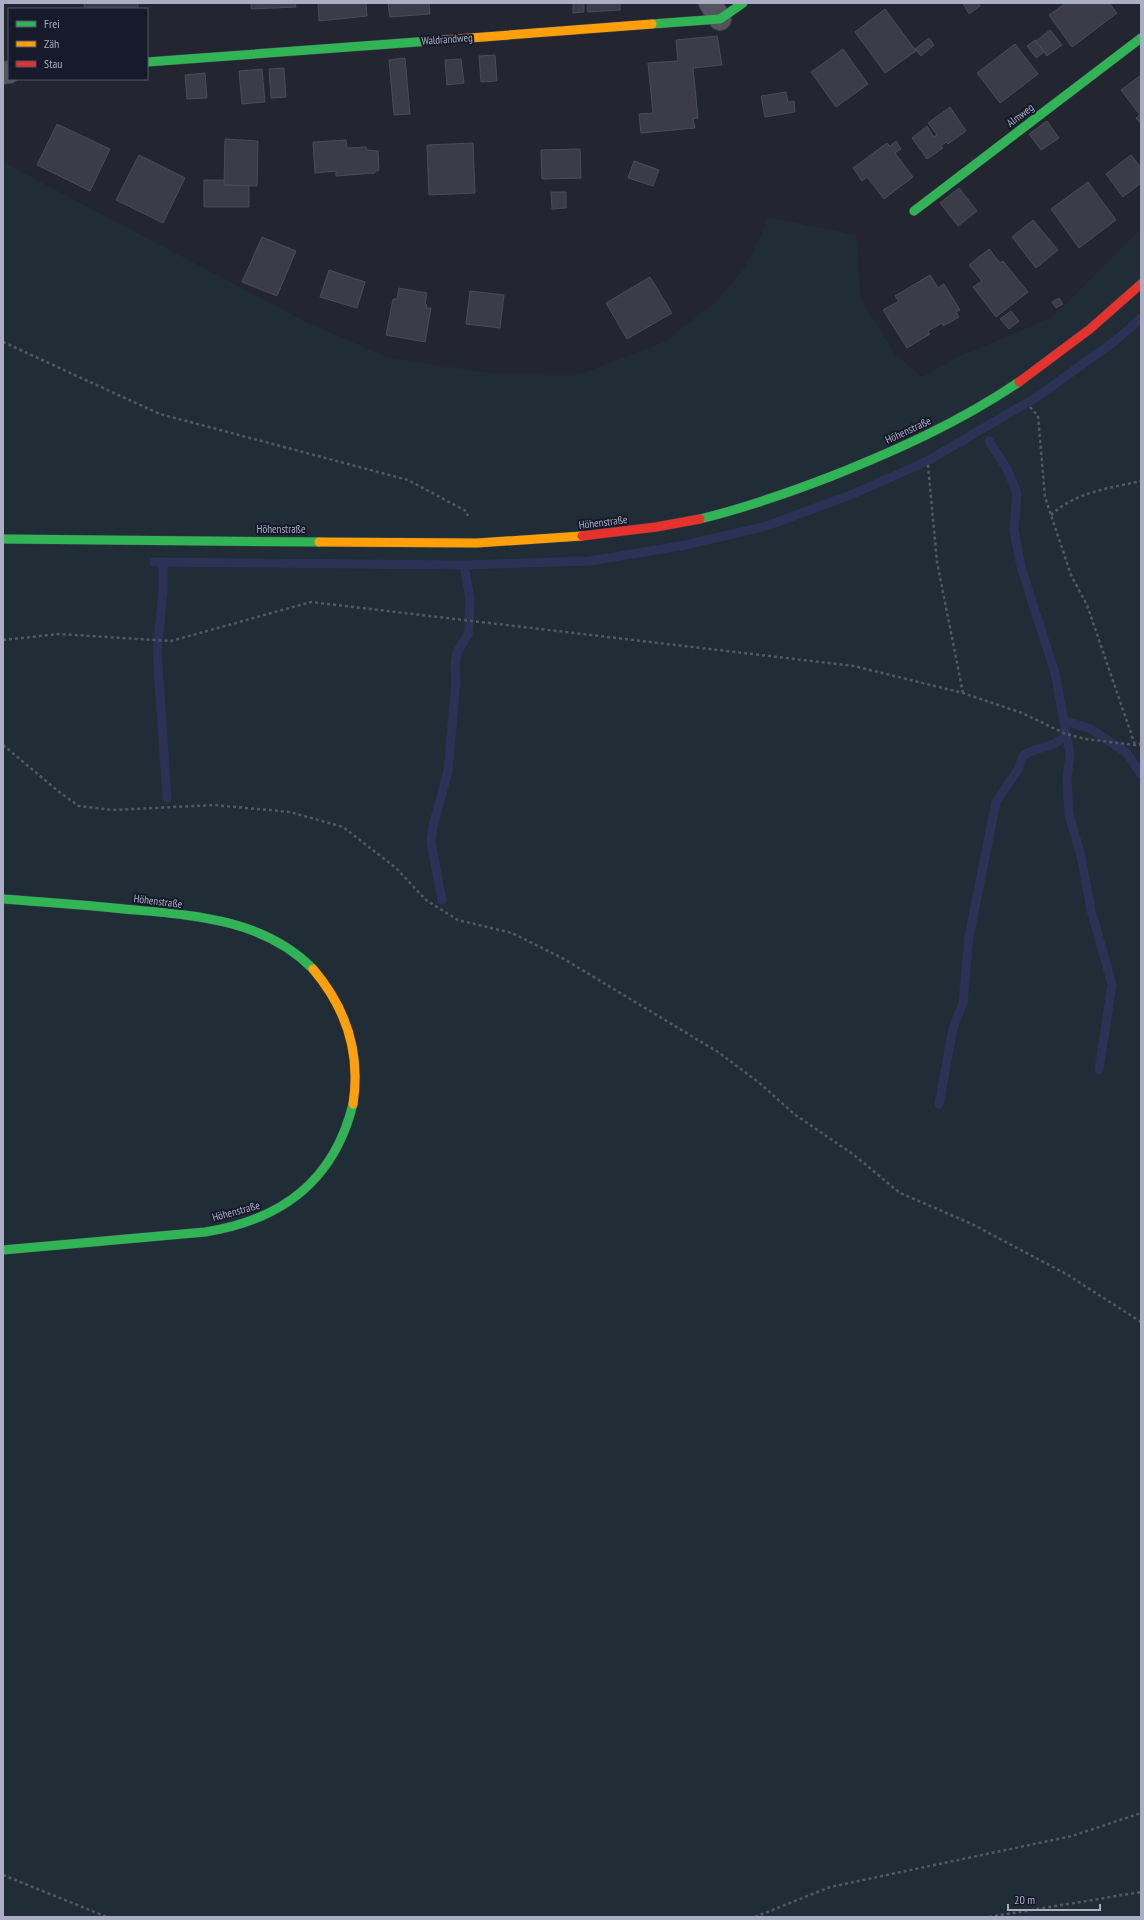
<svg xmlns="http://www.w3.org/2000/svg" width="1144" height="1920" viewBox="0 0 1144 1920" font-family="'PT Sans Narrow',sans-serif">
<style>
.green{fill:#202d36}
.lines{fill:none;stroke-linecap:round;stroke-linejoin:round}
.stream{stroke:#2b3256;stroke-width:9}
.building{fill:#3b3c47;stroke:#494c58}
.street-casing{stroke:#3d3f48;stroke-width:24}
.fast-casing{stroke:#3d3f48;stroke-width:10}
.slow-casing{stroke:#3d3f48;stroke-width:10}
.jam-casing{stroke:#3d3f48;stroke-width:10}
.path{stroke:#545761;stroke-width:2.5;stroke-dasharray:3 3;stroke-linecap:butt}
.street{stroke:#52545f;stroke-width:22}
.fast{stroke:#30b455;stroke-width:9}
.slow{stroke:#ff9f0a;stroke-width:9}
.jam{stroke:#e5322d;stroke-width:9}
.labels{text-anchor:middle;stroke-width:4;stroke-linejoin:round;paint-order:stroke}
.street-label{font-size:11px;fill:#aaadc4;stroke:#161a2a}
</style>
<rect width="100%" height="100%" fill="#232530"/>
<!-- green -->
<path class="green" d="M3,162L306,322L387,357L488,373L580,374L664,342L717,301L744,268L761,235L766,217L856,235L861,299L895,354L922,377L960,356L1051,318L1141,229V1917H3Z"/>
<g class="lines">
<!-- stream -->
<g class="stream">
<path d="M989,441L1007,469L1017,493L1014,530L1021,567L1055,673L1070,754L1067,780L1069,814L1081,856L1091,910L1112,984L1099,1070"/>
<path d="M929,460L1037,397L1115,341L1141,318"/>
<path d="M154,562L464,565L590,561L680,546L764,527L853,494L925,462"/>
<path d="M163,563V590L157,651L167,798"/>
<path d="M1065,721L1091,729L1127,753L1141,774"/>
<path d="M442,900L431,842L433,826L448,771L456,681L455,665L457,652L468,635L469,627L470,599L464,565"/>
<path d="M939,1104L953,1028L963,1003L969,937L996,802L1018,770L1023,756L1029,752L1054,744L1067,735"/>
</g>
</g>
<!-- building -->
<g class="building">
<path d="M84,3H138V9H85Z"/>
<path d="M251,3H295L296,7L251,9Z"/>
<path d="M318,3H366L367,16L319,21Z"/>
<path d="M388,3H429L430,14L390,17Z"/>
<path d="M573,3H584V12L573,13Z"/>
<path d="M587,3H620V10L588,12Z"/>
<path d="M963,3H978L980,6L969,14Z"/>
<path d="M1066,3H1109L1117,13L1072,47L1049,15Z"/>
<path d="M885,9L916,51L885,73L855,32Z"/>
<path d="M1050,30L1062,45L1047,56L1036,41Z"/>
<path d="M717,36L722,65L693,68L698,118L693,119L695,128L641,133L639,114L653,113L648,63L678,61L676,40Z"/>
<path d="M929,38L934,45L921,56L915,49Z"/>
<path d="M1035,40L1044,52L1036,58L1027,46Z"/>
<path d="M1015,44L1038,74L1000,103L977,73Z"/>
<path d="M843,49L868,84L836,107L811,72Z"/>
<path d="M495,55L497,81L481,82L479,56Z"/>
<path d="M405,58L410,114L394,115L389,60Z"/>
<path d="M461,59L464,83L447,85L445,60Z"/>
<path d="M284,68L286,97L271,98L269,69Z"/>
<path d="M262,69L265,102L242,104L239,71Z"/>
<path d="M205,73L207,98L187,99L185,75Z"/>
<path d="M1141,75V124L1136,118L1140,115L1121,90Z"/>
<path d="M786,92L788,102L794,101L795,112L765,117L761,96Z"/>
<path d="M950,107L966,131L948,144L946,142L941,146L943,148L927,159L912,138L927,126L934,137L937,135L928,123Z"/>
<path d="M1047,121L1059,138L1041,150L1029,134Z"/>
<path d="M57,124L110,149L90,191L37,165Z"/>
<path d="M225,139L258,141L257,186L224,185Z"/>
<path d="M346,140L347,148L366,147L367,150L378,151L379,171H375V173L336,176V171L315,173L313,142Z"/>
<path d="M896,141L901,149L895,153L913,177L884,199L867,177L862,181L853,168L887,143L890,146Z"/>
<path d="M473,143L475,193L429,195L427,145Z"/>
<path d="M580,149L581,178L542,179L541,150Z"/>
<path d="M139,155L185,178L163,223L116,200Z"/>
<path d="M1131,155L1141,168V183L1123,197L1106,174Z"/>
<path d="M634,161L659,170L653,186L628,178Z"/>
<path d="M204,180H224V185L249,186V207H204Z"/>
<path d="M1088,182L1116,220L1079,248L1051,209Z"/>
<path d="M959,188L977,211L958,226L940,203Z"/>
<path d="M551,192H566V208L552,209Z"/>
<path d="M1033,220L1058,250L1036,268L1012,237Z"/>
<path d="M262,237L296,251L277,296L242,282Z"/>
<path d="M989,249L1000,263L1003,261L1028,292L996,317L973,287L982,281L969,265Z"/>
<path d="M329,270L365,282L357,308L320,297Z"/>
<path d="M930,275L938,288L944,284L960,310L956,312L959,317L943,326L942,323L928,331L930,334L907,348L883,310L899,301L895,296Z"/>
<path d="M650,277L672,313L627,339L606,303Z"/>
<path d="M399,288L427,293L425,304L427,305L426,308H431L425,342L386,335L393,299H397Z"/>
<path d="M470,291L504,295L500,328L466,324Z"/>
<path d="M1059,298L1063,304L1056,308L1052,302Z"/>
<path d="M1011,311L1019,321L1009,329L1000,319Z"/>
</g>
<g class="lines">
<!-- street casing -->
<g class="street-casing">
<g id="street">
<path d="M710,3L720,19"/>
<path d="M3,73L9,72"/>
</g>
</g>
<!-- fast casing -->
<g class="fast-casing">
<g id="fast">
<path d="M652,24L720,19L743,3"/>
<path d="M147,62L444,40"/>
<path d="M914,211L1141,38"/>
<path d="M700,519C745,508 788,493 832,476C897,450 960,422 1019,382"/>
<path d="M3,539L319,542"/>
<path d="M3,899C43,902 84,905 124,909C191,915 263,918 313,969"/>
<path d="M3,1250L205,1232C282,1220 334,1181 353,1104"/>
</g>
</g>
<!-- slow casing -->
<g class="slow-casing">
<g id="slow">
<path d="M444,40L652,24"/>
<path d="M319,542L477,543L582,536"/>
<path d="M313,969C346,1008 361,1053 353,1104"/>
</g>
</g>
<!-- jam casing -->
<g class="jam-casing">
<g id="jam">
<path d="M1019,382L1090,329L1141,284"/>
<path d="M582,536L656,527L700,519"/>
</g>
</g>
<!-- path -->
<g class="path">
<path d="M3,342L160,414L408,480L466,511L468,516"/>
<path d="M1030,407L1038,416L1045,497L1071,575L1087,605L1135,745"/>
<path d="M928,465L937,562L963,693"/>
<path d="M1051,515C1075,492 1110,488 1141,481"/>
<path d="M3,640L59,634L171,641L311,602L854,666L963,693L1022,713L1066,734L1085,739L1135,745L1141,744"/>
<path d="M3,745L58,791L79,806L113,810L214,805L290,812L343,827L396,868L426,900L458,920L512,933L564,959L718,1052L762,1085L794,1114L854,1155L900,1193L972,1224L1068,1275L1141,1322"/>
<path d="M3,1875L107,1917"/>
<path d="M755,1917L830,1887L1072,1836L1141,1813"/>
<path d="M989,1917L1141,1892"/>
</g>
<!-- street -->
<use href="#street" class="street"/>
<!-- fast -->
<use href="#fast" class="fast"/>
<!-- slow -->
<use href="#slow" class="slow"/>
<!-- jam -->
<use href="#jam" class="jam"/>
</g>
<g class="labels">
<!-- street labels -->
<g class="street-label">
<text transform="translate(447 39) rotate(-4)" y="4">Waldrandweg</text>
<text transform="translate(1020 115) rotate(-37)" y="4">Almweg</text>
<text transform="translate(908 430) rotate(-25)" y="4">Höhenstraße</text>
<text transform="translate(603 522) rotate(-7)" y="4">Höhenstraße</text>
<text x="281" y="533">Höhenstraße</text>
<text transform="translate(158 901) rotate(7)" y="4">Höhenstraße</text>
<text transform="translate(236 1211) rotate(-15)" y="4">Höhenstraße</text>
</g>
</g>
<!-- border -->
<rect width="1144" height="1920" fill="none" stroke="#aaadc4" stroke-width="8"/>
<!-- legend -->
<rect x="8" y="8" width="140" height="72" fill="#161a2a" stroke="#515568"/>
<rect x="16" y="21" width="20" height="6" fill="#30b455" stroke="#515568"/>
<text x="44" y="28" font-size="12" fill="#aaadc4">Frei</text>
<rect x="16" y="41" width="20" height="6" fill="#ff9f0a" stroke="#515568"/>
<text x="44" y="48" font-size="12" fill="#aaadc4">Zäh</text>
<rect x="16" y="61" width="20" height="6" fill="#e5322d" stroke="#515568"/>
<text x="44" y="68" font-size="12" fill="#aaadc4">Stau</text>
<!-- scale -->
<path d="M1008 1904v6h92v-6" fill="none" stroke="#aaadc4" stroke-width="2"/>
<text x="1014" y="1904" font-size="12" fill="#aaadc4" stroke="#161a2a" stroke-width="3" paint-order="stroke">20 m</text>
</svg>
